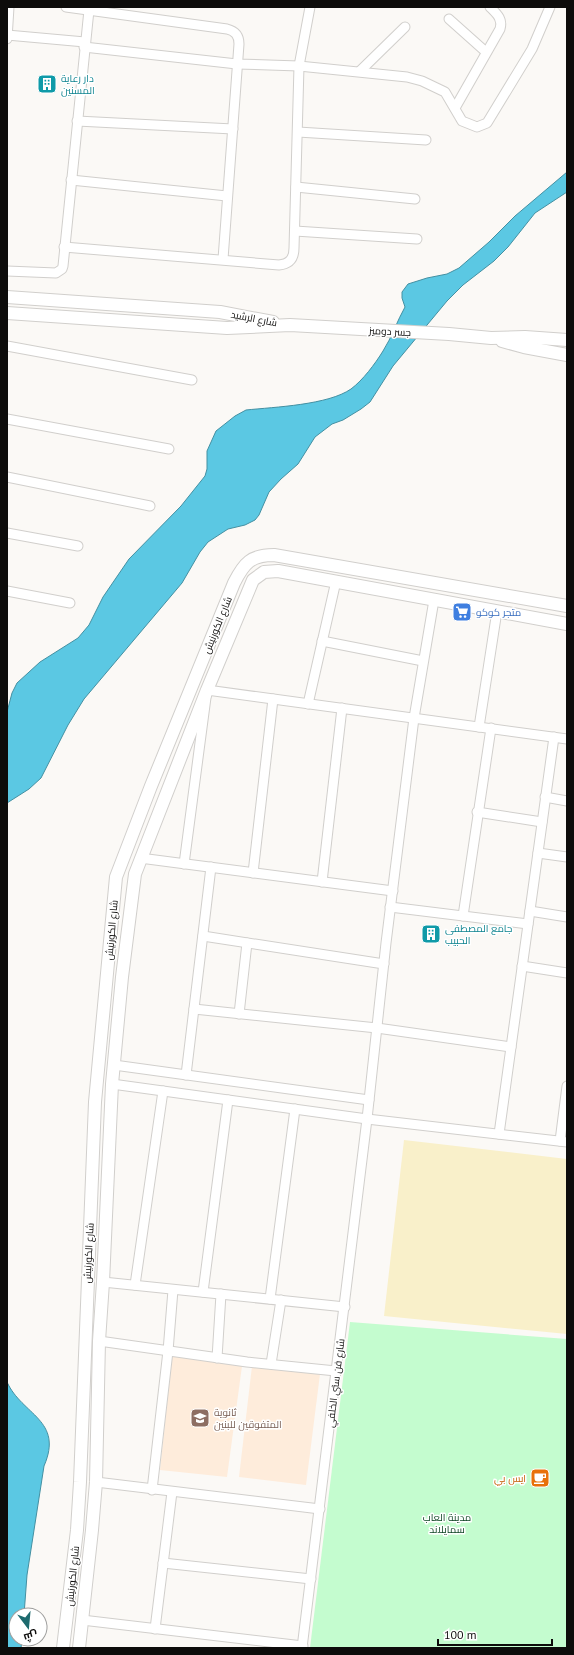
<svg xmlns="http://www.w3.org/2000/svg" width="574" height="1655" viewBox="0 0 574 1655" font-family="'PT Sans',Cairo,sans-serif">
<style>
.education{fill:#feecdb}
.green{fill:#c4fccf}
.sand{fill:#f9f0ca}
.water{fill:#5bc8e3;stroke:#4490a2}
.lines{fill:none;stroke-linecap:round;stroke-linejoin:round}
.minor-casing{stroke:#d1cfcc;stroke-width:11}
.major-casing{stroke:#d1cfcc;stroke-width:14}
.minor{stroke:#fff;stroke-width:9}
.major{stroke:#fff;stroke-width:12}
.labels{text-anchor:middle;stroke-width:3;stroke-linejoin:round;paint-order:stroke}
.culture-label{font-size:10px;fill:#0d838f;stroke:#fff;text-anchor:start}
.street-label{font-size:10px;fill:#0d0c0b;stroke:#fff}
.shop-label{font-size:10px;fill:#366cbe;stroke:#fff;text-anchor:start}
.education-label{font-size:10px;fill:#785e54;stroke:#fff;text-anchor:start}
.food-label{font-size:10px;fill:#c56008;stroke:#fff;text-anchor:end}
.park-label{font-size:10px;fill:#043d1a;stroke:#fff}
</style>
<rect width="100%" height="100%" fill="#fbf9f6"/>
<!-- education -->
<g class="education">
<path d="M172,1356L242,1366L227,1477L160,1470Z"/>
<path d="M252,1366L320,1374L306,1485L239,1477Z"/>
</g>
<!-- green -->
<path class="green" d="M350,1322L567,1339V1648H310Z"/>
<!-- sand -->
<path class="sand" d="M404,1140L567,1159V1334L384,1316Z"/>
<!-- water -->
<g class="water">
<path d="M567,172V192L535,213L508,247L494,261L463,285L447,301L393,366L370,402L361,409L343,420L332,424L315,437L298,464L281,479L269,492L259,515L255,520L245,525L228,529L208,542L200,552L182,583L84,699L68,725L41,778L29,789L7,803V712L12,693L17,683L40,662L78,638L89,625L103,597L129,559L181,506L205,476L207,469V451L216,431L235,416L246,410C275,407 328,405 351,389C363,380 375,364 383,351C392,337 397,321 405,307L402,298V292L408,284L427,278L447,274L459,268L489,242L515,216Z"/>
<path d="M7,1382C22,1415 64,1420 44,1466L27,1575L24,1615H16V1639H22L21,1648H7Z"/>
</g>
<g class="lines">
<!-- minor casing -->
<g class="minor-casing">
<g id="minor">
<path d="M66,7L227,29C235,31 239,35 239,44L223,259"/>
<path d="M449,19L486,52"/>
<path d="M7,35L85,42"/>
<path d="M7,39L9,7"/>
<path d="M84,47L237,64L299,66L407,77L422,81L445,92L462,121L477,127L487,123L532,49L550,7"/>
<path d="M360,71L405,27"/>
<path d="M455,108L500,29C503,19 497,14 490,7"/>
<path d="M77,121L233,129"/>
<path d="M298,132L426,140"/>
<path d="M71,180L227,196"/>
<path d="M296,187L415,199"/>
<path d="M295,231L417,239"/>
<path d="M64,247L279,265C289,264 294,259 294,248L299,66L310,7"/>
<path d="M7,271L56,273L62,269L63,266L89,10"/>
<path d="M7,346L192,380"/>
<path d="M7,419L169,449"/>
<path d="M7,477L150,506"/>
<path d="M7,533L78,546"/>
<path d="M7,591L70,603"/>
<path d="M322,641L423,661"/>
<path d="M308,704L336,581"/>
<path d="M479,727L497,611"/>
<path d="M545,797L567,801"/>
<path d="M477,812L542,822"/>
<path d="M538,853L567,857"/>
<path d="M140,858L393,891"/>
<path d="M184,864L207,690L567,739"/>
<path d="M253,873L273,699"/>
<path d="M322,882L342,708"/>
<path d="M390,907L528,924"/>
<path d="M530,911L567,917"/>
<path d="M463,916L491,728"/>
<path d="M203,936L384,964"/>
<path d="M522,966L567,973"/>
<path d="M194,1009L377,1028L511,1047"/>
<path d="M239,1014L247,943"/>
<path d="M114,1065L369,1100"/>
<path d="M186,1075L211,867"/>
<path d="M112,1084L367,1119L567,1142"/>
<path d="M499,1134L554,737"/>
<path d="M560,1141L567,1086"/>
<path d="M103,1282L345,1307"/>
<path d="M135,1285L163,1091"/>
<path d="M203,1292L228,1100"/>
<path d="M270,1299L295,1109"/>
<path d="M99,1341L247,1362L336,1371"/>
<path d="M217,1358L221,1294"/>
<path d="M271,1364L281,1300"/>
<path d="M96,1482L320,1509"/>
<path d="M152,1490L168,1351L173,1290"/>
<path d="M163,1563L311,1579"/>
<path d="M82,1620L303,1646"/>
<path d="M155,1629L172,1492"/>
<path d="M302,1648L367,1119L386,943L414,718L434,600"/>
</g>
</g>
<!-- major casing -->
<g class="major-casing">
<g id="major">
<path d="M7,297L220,312L273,322"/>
<path d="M7,313L227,328L290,325L449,334L491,338L525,337L567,340"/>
<path d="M502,341L524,347L567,355"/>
<path d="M63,1648L77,1530L80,1482L95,1102L116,877L151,786L234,583C244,563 251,555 274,555L567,606"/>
<path d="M79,1648L92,1530L96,1482L99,1341L103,1282L112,1084L122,977L135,874L207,690L253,580L264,572L278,571L567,624"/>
</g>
</g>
<!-- minor -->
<use href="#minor" class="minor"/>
<!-- major -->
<use href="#major" class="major"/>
</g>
<!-- icons -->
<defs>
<g id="building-square" transform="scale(1)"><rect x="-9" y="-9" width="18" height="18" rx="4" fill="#0f9aa8" stroke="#fff"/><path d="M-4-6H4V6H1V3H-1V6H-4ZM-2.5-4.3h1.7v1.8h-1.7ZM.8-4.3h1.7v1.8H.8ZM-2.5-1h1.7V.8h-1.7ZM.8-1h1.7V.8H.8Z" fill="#fff"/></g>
<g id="supermarket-square" transform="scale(1)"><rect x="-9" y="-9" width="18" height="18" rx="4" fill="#3f7fe0" stroke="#fff"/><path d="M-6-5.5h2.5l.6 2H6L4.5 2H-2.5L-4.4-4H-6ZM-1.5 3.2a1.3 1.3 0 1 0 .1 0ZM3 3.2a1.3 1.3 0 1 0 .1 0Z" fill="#fff"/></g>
<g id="school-square" transform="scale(1)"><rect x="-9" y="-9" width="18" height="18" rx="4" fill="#8d6e63" stroke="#fff"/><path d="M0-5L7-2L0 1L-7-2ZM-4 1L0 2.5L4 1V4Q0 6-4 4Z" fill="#fff"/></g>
<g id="cafe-square" transform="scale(1)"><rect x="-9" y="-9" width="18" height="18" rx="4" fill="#e8710a" stroke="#fff"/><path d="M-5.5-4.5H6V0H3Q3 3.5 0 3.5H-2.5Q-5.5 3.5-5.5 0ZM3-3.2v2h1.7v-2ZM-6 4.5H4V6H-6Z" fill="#fff"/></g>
</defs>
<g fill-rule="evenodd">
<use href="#building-square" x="47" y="84"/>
<use href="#supermarket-square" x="462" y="612"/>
<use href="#building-square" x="431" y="934"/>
<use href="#school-square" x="200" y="1418"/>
<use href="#cafe-square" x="540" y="1478"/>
</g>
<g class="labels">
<!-- culture labels -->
<g class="culture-label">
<text x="61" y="82">دار رعاية<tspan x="61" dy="12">المسنين</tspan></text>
<text x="445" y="932">جامع المصطفى<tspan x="445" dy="12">الحبيب</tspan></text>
</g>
<!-- street labels -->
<g class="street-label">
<text transform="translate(254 318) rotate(11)" y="4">شارع الرشيد</text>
<text transform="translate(390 331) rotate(3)" y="4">جسر دوميز</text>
<text transform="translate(217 625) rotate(-68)" y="4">شارع الكورنيش</text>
<text transform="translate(111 930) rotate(-85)" y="4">شارع الكورنيش</text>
<text transform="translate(88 1253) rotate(-87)" y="4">شارع الكورنيش</text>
<text transform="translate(335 1383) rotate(-83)" y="4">شارع فن ستي الخلفي</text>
<text transform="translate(72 1576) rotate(-84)" y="4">شارع الكورنيش</text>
</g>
<!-- shop labels -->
<g class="shop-label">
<text x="476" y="616">متجر كوكو</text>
</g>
<!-- education labels -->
<g class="education-label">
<text x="214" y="1416">ثانوية<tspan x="214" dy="12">المتفوقين للبنين</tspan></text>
</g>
<!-- food labels -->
<g class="food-label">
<text x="526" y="1482">ايس بي</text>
</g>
<!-- park labels -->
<g class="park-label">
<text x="447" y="1521">مدينة العاب<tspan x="447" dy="12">سمايلاند</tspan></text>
</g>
</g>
<!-- border -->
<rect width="574" height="1655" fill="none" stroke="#0d0c0b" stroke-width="16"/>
<!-- north arrow -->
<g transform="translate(28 1627) rotate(164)"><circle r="19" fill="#ffffff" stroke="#9e9e9d"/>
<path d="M0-3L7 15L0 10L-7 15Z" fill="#1d6a6e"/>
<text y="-6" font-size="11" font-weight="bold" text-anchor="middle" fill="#0d0c0b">ش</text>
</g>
<!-- scale -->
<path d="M438 1639v6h114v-6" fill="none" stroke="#0d0c0b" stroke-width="2"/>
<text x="444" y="1639" font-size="12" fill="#0d0c0b" stroke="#ffffff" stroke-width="3" paint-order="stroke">100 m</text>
</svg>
